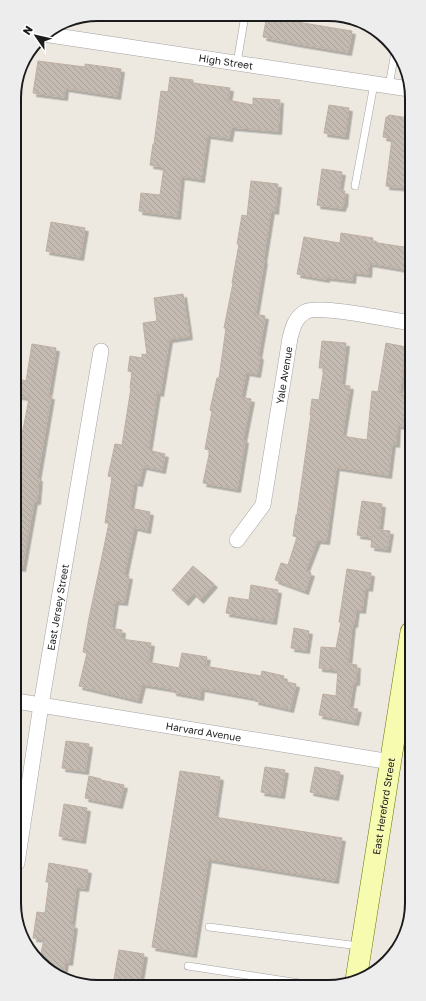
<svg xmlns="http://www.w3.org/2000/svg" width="426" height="1001" viewBox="0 0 426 1001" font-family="'Golos Text',sans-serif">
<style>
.building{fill:url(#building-back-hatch);stroke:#bfafa2;filter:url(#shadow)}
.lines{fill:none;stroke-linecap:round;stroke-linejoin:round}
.lane-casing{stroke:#a2a2a2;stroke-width:8}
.street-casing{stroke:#a2a2a2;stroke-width:16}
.secondary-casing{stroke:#657202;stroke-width:22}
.lane{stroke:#fff;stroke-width:7}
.street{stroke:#fff;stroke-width:15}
.secondary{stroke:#f7fbb0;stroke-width:21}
.labels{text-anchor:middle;stroke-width:3.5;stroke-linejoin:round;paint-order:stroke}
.street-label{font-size:10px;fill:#1b1b1b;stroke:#fff}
.rim{fill:none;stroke:#1b1b1b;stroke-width:2}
</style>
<defs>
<pattern id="building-back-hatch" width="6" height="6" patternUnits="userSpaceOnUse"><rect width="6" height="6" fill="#c4bbb3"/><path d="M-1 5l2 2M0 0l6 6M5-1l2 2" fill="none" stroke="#a8a099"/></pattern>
<filter id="shadow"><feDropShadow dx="3.5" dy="3.5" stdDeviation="0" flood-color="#0004"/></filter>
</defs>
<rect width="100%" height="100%" fill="#ede8e0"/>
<!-- building -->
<g class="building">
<path d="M267,15H292L291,21L352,31L348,52L300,44L263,37Z"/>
<path d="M38,61L85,67V64L121,69L117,96L65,88L64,97L33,93Z"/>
<path d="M170,77L193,80V83L230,88L228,100L253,105V98L280,100L278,131L231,127L229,138L207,135L201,179L181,176L177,216L139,211L141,193L160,195L164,167L150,165L153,144H154L161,91L168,92Z"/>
<path d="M329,105L349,108L345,136L324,133Z"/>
<path d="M389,115L409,118L410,188L386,186L392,139L383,137L386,117H388Z"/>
<path d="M322,169L342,172L339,190L345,191L344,204H343L342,208L317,205Z"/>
<path d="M251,181L278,184L275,211L271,210L263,260H264L255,314L265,316L258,356H260L257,374L246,372L241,397L251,399L243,439L245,440L237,489L203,483L210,450L205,449L212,411L210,410L217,378H219L226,328H224L233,283H232L239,244H237L242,215L247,216Z"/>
<path d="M51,222L85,228L80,257L46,251Z"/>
<path d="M341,233L373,238L372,242L410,248V270L369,263L368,274L353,272L352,280L326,277V279L297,274L304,237L340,243Z"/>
<path d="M183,294L189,336L169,339L160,393L157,392L148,450L165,454L162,470L143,466L139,483L134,482L130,508L150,512L147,530L134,527L124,575L129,576L124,602L115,601L111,628L122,630L121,639L151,643L148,662L179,668L182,653L207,657L205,666L261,676L262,671L284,676L283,681L296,684L290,709L255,701L256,698L201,688L200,697L173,692V689L142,684L138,700L79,686L87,653L83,652L89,618L109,523H105L112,477L108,476L115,444L122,445L131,388H130L132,372L128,371L130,356L142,358V354L147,355L143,323L157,321L154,298Z"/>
<path d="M322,341L346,343L341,385L350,386L342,436L367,440L372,391L378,392L386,343L406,347L399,394L407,395L403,426L397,425L396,444L392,443L388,475L336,467L326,541L317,540L305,571L311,573L305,591L275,580L281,563L288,565L297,537L293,536L296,515H297L311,415H310L312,399L319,400L324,368H319Z"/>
<path d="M32,344L56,348L48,396H51L37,478H39L37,501H34L22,568L16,567L15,489L19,459L16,458L22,430H23L29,398L15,395V378L26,381Z"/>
<path d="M362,501L382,504L379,530L390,531L387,549L371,547L372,537L357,535Z"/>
<path d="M193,566L214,584L200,600L193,593L185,602L172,590Z"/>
<path d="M347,569L371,573L369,588L365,587L362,610L356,609L354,624H352L348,664L357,665L356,682H353L349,708L358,709L355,722L319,715L323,694L336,696L338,670L319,668L321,647L336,648L341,622H339Z"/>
<path d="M251,585L278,590L273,621L226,613L229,597L249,600Z"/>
<path d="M294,628L309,631L306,650L291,648Z"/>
<path d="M66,741L89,744L85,771L62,768Z"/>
<path d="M265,767L285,770L281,795L261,792Z"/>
<path d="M315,767L340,772L335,797L310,792Z"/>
<path d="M180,771L220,777L214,817L342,838L335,880L208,859L193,954L152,947Z"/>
<path d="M89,776L101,779V780L124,785L119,805L85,798Z"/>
<path d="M64,804L87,808L82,840L59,836Z"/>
<path d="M49,863L88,870L85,888L76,887L71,925H74L69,962L65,961L63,975L39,963L44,939L33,938L37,912L45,913L49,882H46Z"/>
<path d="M119,950L144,954L139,985H113Z"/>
</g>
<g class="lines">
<!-- lane casing -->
<g class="lane-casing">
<g id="lane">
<path d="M237,63L245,15"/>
<path d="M389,86L395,52"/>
<path d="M355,186L374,84"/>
<path d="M209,927L359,946"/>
<path d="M188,966L306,984"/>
</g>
</g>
<!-- street casing -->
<g class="street-casing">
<g id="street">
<path id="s1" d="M43,34L409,89"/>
<path id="s2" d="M237,540L263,505L290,338C293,327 295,318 305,312C318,304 392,320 410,323"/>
<path id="s3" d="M16,701L391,762"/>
<path id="s4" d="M17,863L41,705L101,351"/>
</g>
</g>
<!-- secondary casing -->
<g class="secondary-casing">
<g id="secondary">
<path id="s5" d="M356,980L411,632"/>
</g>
</g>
<!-- lane -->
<use href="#lane" class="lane"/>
<!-- street -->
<use href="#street" class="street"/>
<!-- secondary -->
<use href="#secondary" class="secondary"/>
</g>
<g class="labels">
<!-- street labels -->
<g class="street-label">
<text dy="4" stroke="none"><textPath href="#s1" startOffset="185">High Street</textPath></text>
<text dy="4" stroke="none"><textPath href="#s2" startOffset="175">Yale Avenue</textPath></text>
<text dy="4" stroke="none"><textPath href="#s4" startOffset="259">East Jersey Street</textPath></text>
<text dy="4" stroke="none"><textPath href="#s3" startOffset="190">Harvard Avenue</textPath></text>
<text dy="4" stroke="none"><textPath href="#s5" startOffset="176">East Hereford Street</textPath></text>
</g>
</g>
<!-- crop -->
<path d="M0 0H426V1001H0ZM98 21H328A77 77 0 0 1 405 98V903A77 77 0 0 1 328 980H98A77 77 0 0 1 21 903V98A77 77 0 0 1 98 21Z" fill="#ededed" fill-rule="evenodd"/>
<path class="rim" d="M98 21H328A77 77 0 0 1 405 98V903A77 77 0 0 1 328 980H98A77 77 0 0 1 21 903V98A77 77 0 0 1 98 21Z"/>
<!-- north arrow -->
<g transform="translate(36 36) rotate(304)" stroke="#ffffff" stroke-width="3" paint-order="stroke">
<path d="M0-3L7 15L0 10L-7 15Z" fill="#1b1b1b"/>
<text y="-6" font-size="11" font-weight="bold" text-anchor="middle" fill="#1b1b1b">N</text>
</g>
</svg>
